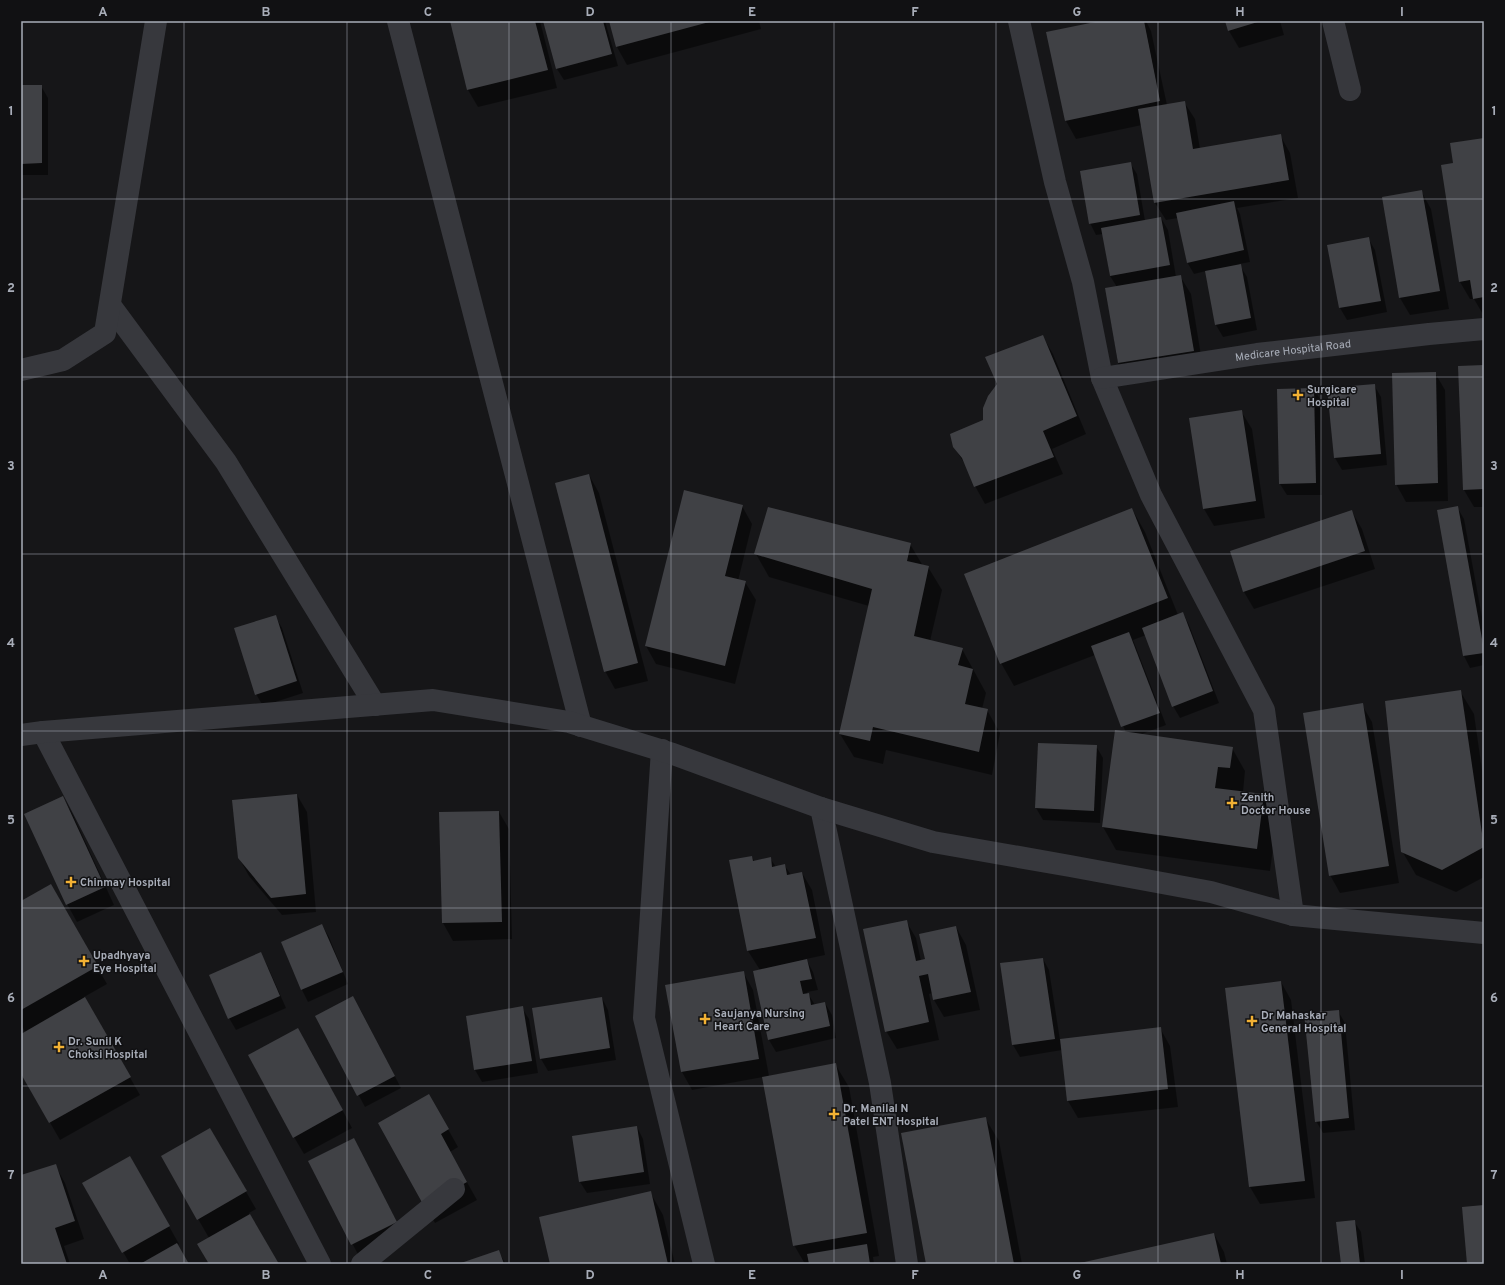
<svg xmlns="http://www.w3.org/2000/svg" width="1505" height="1285" viewBox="0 0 1505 1285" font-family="Overpass,sans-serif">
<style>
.shadow{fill:#0007}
.building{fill:#404145}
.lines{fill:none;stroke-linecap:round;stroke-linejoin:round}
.minor{stroke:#37383d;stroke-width:22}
.tertiary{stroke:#37383d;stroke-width:22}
.grid{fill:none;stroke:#a8adb8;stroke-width:1;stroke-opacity:0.55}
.poi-dot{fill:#f2b134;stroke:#111113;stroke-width:1.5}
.labels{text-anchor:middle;stroke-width:3;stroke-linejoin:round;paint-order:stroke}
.street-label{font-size:11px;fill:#a8adb8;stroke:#111113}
.poi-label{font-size:11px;font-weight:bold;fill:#a8adb8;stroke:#111113;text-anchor:start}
.neatline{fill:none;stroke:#a8adb8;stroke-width:1.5}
.grid-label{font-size:13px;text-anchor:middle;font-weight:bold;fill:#a8adb8}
</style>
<rect width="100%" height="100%" fill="#161618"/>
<!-- shadow -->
<g class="shadow">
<path d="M451,21H540L557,88L478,107L468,90Z"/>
<path d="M544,21H605L618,66L564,80L557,69Z"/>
<path d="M610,21H759L761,29L627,65L617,47Z"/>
<path d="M1065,21H1076L1067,23Z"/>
<path d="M1105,21H1146L1151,31L1167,105L1184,102L1195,119L1200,149L1280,135L1290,153L1298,198L1237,208L1240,214L1250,262L1239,264L1247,277L1257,330L1223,337L1216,325L1206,271L1194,274L1187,262L1178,218L1166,220L1155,203L1142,125L1076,139L1066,121L1047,33Z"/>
<path d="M1226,21H1280L1284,35L1239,48L1229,31Z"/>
<path d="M21,86H41L48,98V175H21Z"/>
<path d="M1484,140V316L1474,299H1470L1460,282L1454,164Z"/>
<path d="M1130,163L1137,174L1145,221L1161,218L1168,230L1176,277L1180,276L1191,294L1203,368L1129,381L1118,363L1106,289L1117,287L1110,276L1103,234L1096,235L1090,223Z"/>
<path d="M1421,191L1431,209L1449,309L1410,315L1400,298Z"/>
<path d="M1368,238L1375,250L1387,312L1347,320L1340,308L1329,246Z"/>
<path d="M1043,337L1053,354L1086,434L1052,449L1063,474L985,504L975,486L968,469L954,447L984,420Z"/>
<path d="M1484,366V507H1474L1464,490Z"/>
<path d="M1435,373L1445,390L1448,501L1406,502L1396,484Z"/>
<path d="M1374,385L1381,397L1387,465L1342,470L1335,458Z"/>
<path d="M1314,389L1321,401L1322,495H1287L1280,484Z"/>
<path d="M1241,411L1252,429L1265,518L1214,526L1204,509Z"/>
<path d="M589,475L599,493L648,681L615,689L605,671Z"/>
<path d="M742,506L752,524L738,581L745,582L756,600L735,684L656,664L646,646Z"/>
<path d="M1457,507L1464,519L1484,628V665L1470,668L1464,656L1438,510Z"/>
<path d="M1132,509L1145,532L1178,615L1183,613L1189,625L1219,703L1180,718L1173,706L1146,635L1133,640L1166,725L1139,735L1232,748L1245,771L1243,792L1263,795L1277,818L1270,871L1116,850L1103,827L1126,733L1095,655L1014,686L1001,663Z"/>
<path d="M1352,512L1362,529L1375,569L1254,609L1244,592Z"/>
<path d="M910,544L923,566L928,567L942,590L930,641L962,649L986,693L982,709L987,710L1000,733L992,775L886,750L883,764L854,757L840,734L869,606L769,577L756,554Z"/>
<path d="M275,616L282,628L303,693L263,706L256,694Z"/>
<path d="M1460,691L1474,714L1484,784V877L1456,892L1416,875L1402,851Z"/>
<path d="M1362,705L1372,722L1399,883L1340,893L1330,875Z"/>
<path d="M1039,744L1096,746L1103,758L1100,823L1043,820L1036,808Z"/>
<path d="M297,795L307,812L316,912L282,915L249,876L239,858Z"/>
<path d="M63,797L73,815L114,905L77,922L67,904Z"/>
<path d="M499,812L509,829L512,939L453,941L443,923L440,813Z"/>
<path d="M752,857L754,861L770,858L776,867L785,866L791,875L802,873L812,890L825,955L806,959L813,972L818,990L807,992L815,1005L825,1003L832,1015L836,1038L776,1052L769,1040L754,971L760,970L748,951L730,861Z"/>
<path d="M50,885L107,984L84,997L140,1095L60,1140L21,1072V1035L25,1032L21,1024V902Z"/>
<path d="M906,921L916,938L921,961L926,960L956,927L966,945L980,1010L944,1017L934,1000L933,993L929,994L939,1040L897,1049L886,1031Z"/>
<path d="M322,925L329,937L348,984L308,1002L302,990L282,943Z"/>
<path d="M260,953L267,965L286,1008L236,1030L229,1018Z"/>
<path d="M1043,959L1049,970L1060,1040L1160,1028L1170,1046L1178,1107L1078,1118L1068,1101L1062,1050L1020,1057L1013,1045L1001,964Z"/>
<path d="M743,972L753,990L769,1076L835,1064L849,1087L879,1256L873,1257L874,1264H805L794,1245L763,1077L692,1090L682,1072L666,986Z"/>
<path d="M1281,982L1291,1000L1315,1198L1260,1204L1250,1187L1226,989Z"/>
<path d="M602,998L608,1010L616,1060L548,1071L541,1059L533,1009Z"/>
<path d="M522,1008L529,1019L538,1073L482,1082L475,1070L467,1016Z"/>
<path d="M360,1009L401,1088L365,1107L317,1017Z"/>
<path d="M1338,1011L1345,1023L1355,1130L1323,1133L1316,1121Z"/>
<path d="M308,1046L352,1128L304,1154L294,1137Z"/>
<path d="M439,1113L458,1147L450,1152L477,1200L435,1223L425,1205Z"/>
<path d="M985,1118L999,1141L1022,1264H927Z"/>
<path d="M637,1127L643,1139L650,1184L587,1193L580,1182Z"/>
<path d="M210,1129L256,1209L249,1213L278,1264H210L209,1238L162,1156Z"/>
<path d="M353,1139L406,1239L362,1262L309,1161Z"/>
<path d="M130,1157L179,1244L177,1245L188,1264H130L84,1183Z"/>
<path d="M55,1165L65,1183L84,1239L64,1246L70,1264H21V1176Z"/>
<path d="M650,1192L663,1215L675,1264H551Z"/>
<path d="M1354,1221L1361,1232L1365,1264H1342Z"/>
<path d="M1214,1234L1224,1252L1227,1264H1082Z"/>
<path d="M498,1251L506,1264H461Z"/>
</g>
<!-- building -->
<g class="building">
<path d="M450,21H535L548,70L467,90Z"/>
<path d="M543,21H603L612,54L556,69Z"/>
<path d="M609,21H713L616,47Z"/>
<path d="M1100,21H1144L1160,101L1065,121L1046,32Z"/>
<path d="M1225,21H1261L1228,31Z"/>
<path d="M21,85H42V163L21,164Z"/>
<path d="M1185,101L1193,149L1281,134L1289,180L1154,203L1138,109Z"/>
<path d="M1484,138V297L1473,299L1470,280L1459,282L1441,165L1453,163L1450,143Z"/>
<path d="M1131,162L1140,215L1089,224L1080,171Z"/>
<path d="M1422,190L1440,291L1399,298L1382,197Z"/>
<path d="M1234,201L1244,250L1187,263L1176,213Z"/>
<path d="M1161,217L1170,265L1110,276L1101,228Z"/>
<path d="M1369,237L1381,301L1339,308L1327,245Z"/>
<path d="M1241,264L1251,318L1215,325L1205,271Z"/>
<path d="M1181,275L1194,351L1118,363L1105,288Z"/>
<path d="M1043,335L1077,416L1043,431L1054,457L974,487L962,458L953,447L950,434L983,420V408L988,396L997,384L985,357Z"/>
<path d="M1484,365V489L1463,490L1458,366Z"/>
<path d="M1436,372L1438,483L1395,485L1392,373Z"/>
<path d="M1375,384L1381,454L1334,458L1327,388Z"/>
<path d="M1314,388L1316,483L1279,484L1277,389Z"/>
<path d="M1242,410L1256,501L1203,509L1189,418Z"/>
<path d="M589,474L638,663L604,672L555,483Z"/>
<path d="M684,490L743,505L725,576L746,581L725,666L645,646Z"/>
<path d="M1458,506L1484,650V653L1463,656L1437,510Z"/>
<path d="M768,507L911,543L907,561L929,566L914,636L963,648L958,665L973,669L965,704L988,709L979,752L873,727L870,741L839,734L872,589L754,554Z"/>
<path d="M1132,508L1168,598L1000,664L964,574Z"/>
<path d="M1352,510L1365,551L1243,592L1230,551Z"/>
<path d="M1183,612L1213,691L1172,707L1142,628Z"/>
<path d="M276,615L297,681L255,695L234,628Z"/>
<path d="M1129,632L1160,713L1121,727L1091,646Z"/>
<path d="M1461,690L1484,847L1442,870L1401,852L1385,701Z"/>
<path d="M1363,703L1389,866L1329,876L1303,713Z"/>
<path d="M1115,730L1233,747L1230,768L1218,767L1215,788L1264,794L1257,849L1102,827Z"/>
<path d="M1038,743L1097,745L1094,811L1035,808Z"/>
<path d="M297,794L306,894L271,898L238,858L232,800Z"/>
<path d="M63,796L105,887L66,905L24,814Z"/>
<path d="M499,811L502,922L442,923L439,812Z"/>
<path d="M752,856L753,861L771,857L772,867L785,864L787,875L802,872L816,938L747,951L729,860Z"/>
<path d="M51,884L98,966L21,1010V901Z"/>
<path d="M907,920L916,961L925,959L919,934L956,926L971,992L933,1000L928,974L919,976L929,1022L885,1032L863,929Z"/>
<path d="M322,924L343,972L301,990L281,942Z"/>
<path d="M261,952L280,996L228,1019L209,975Z"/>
<path d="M1043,958L1055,1039L1012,1045L1000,963Z"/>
<path d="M807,959L812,979L800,981L803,994L809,993L811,1005L825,1002L830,1026L768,1040L753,971Z"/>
<path d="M744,971L759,1059L681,1072L665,985Z"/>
<path d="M1281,981L1305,1181L1249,1187L1225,988Z"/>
<path d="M353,996L395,1076L357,1096L315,1016Z"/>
<path d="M85,997L131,1077L49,1123L21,1074V1034Z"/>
<path d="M602,997L610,1048L540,1059L532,1008Z"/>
<path d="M523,1006L532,1061L474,1070L466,1016Z"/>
<path d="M1339,1010L1349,1118L1315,1122L1304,1013Z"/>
<path d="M1161,1027L1168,1089L1067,1101L1060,1039Z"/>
<path d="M298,1028L343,1110L293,1138L248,1055Z"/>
<path d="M836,1063L867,1233L793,1246L762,1077Z"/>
<path d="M429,1094L449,1129L441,1134L467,1182L424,1206L378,1123Z"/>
<path d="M986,1117L1014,1264H926L901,1133Z"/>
<path d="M637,1126L644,1172L579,1182L572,1136Z"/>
<path d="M210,1128L247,1191L197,1220L161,1156Z"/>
<path d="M354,1138L397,1222L351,1245L308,1161Z"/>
<path d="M130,1156L170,1226L122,1253L82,1183Z"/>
<path d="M56,1164L75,1221L55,1228L67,1264H21V1175Z"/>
<path d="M651,1191L668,1264H550L539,1217Z"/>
<path d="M1484,1205V1264H1467L1462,1207Z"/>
<path d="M250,1214L279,1264H209L197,1244Z"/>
<path d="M1355,1220L1360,1264H1341L1336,1222Z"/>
<path d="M1214,1233L1221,1264H1080V1263Z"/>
<path d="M177,1243L189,1264H140Z"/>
<path d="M867,1244L870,1264H809L807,1254Z"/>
<path d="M499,1250L504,1264H458Z"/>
</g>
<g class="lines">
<!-- minor -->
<g class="minor">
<path d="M398,21L581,726"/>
<path d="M1019,21L1055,182L1083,282L1102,378L1151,495L1264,710L1293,915"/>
<path d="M1333,21L1350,90"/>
<path d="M110,305L226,462L375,705"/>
<path d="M21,370L63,360L105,333L156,21"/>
<path id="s1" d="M1102,378L1257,354L1429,334L1484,329"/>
<path d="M43,732L320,1264"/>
<path d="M662,750L644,1018L704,1264"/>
<path d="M821,808L880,1083L907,1264"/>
<path d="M362,1264L454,1189"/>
</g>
<!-- tertiary -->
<path class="tertiary" d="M21,735L43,732L433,700L569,722L673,754L821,808L933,842L1070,866L1211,892L1293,915L1484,933"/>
</g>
<!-- grid -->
<path class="grid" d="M184,21V1264M347,21V1264M509,21V1264M671,21V1264M834,21V1264M996,21V1264M1158,21V1264M1321,21V1264M21,199H1484M21,377H1484M21,554H1484M21,731H1484M21,908H1484M21,1086H1484"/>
<!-- markers -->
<g class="poi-dot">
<path d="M1296 389h4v4h4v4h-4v4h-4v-4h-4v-4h4z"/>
<path d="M1230 797h4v4h4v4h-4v4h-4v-4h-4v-4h4z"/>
<path d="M69 876h4v4h4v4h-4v4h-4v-4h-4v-4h4z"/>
<path d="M82 955h4v4h4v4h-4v4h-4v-4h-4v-4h4z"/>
<path d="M703 1013h4v4h4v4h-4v4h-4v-4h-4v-4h4z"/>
<path d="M1250 1015h4v4h4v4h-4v4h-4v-4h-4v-4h4z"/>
<path d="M57 1041h4v4h4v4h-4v4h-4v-4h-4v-4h4z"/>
<path d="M832 1108h4v4h4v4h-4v4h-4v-4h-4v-4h4z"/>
</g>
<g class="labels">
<!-- street labels -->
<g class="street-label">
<text dy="4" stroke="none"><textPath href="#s1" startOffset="193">Medicare Hospital Road</textPath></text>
</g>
<!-- poi labels -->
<g class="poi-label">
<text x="1307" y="393">Surgicare<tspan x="1307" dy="13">Hospital</tspan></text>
<text x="1241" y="801">Zenith<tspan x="1241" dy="13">Doctor House</tspan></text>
<text x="80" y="886">Chinmay Hospital</text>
<text x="93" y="959">Upadhyaya<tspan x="93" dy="13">Eye Hospital</tspan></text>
<text x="714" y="1017">Saujanya Nursing<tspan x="714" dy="13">Heart Care</tspan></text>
<text x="1261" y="1019">Dr Mahaskar<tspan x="1261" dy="13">General Hospital</tspan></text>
<text x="68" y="1045">Dr. Sunil K<tspan x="68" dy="13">Choksi Hospital</tspan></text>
<text x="843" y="1112">Dr. Manilal N<tspan x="843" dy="13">Patel ENT Hospital</tspan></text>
</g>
</g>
<!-- border -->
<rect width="1505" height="1285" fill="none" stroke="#111113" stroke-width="44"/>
<rect x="22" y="22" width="1461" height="1241" class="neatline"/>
<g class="grid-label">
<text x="103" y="16">A</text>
<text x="266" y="16">B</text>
<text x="428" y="16">C</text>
<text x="590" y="16">D</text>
<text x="752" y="16">E</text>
<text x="915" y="16">F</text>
<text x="1077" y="16">G</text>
<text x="1240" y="16">H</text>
<text x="1402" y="16">I</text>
<text x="11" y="115">1</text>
<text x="1494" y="115">1</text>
<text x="11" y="292">2</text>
<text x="1494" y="292">2</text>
<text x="11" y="470">3</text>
<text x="1494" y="470">3</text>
<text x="11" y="647">4</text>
<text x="1494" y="647">4</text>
<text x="11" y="824">5</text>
<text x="1494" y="824">5</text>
<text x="11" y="1002">6</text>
<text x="1494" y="1002">6</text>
<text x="11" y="1179">7</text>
<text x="1494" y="1179">7</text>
<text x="103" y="1279">A</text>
<text x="266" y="1279">B</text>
<text x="428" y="1279">C</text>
<text x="590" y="1279">D</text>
<text x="752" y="1279">E</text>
<text x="915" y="1279">F</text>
<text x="1077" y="1279">G</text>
<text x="1240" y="1279">H</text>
<text x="1402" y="1279">I</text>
</g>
</svg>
